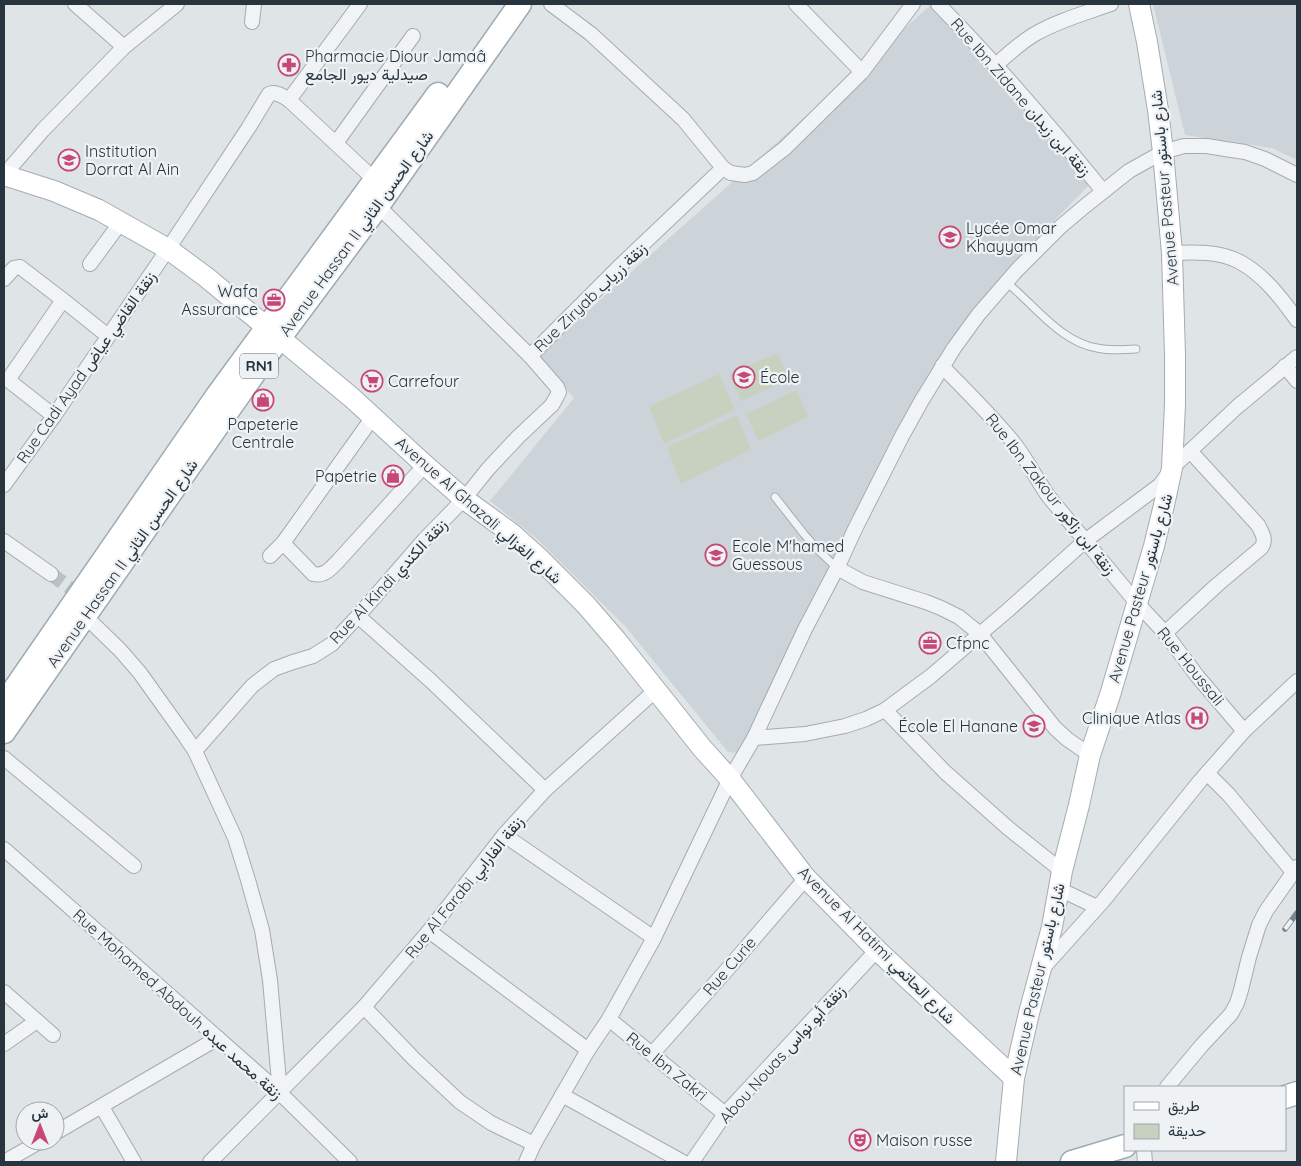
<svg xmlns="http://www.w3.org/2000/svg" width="1301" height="1166" viewBox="0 0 1301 1166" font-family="Quicksand,Vazirmatn,sans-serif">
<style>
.built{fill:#cdd4d9}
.green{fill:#c8d1c0}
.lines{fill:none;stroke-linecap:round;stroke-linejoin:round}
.street-tunnel{stroke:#bac1c5;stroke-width:14;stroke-dasharray:14 7;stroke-linecap:butt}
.lane-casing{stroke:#a4acb1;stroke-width:9}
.street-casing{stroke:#a4acb1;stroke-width:16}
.secondary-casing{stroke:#a4acb1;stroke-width:22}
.primary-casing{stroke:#9fabb3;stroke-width:25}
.lane{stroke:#f1f4f6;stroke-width:7}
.street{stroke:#f1f4f6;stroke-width:14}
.secondary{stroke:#fff;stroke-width:20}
.primary{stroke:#fff;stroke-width:22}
.rail-casing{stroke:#798690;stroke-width:5.5}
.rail{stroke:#eef2f5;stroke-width:4;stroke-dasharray:11;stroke-linecap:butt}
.labels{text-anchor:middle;stroke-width:4.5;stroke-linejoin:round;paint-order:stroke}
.shield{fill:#eef2f5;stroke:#636e75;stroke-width:1}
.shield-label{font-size:15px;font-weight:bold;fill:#28353e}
.poi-label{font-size:16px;fill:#28353e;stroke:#eef2f5;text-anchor:start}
.street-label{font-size:16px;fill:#28353e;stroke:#eef2f5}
</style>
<rect width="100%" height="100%" fill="#dfe4e7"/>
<!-- built -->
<g class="built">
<path d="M932,4L1091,183L1013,263L950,344L854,521L739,753L728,752L625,626L537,539L490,501L574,398L539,356L611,290Z"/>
<path d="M1153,4H1297V160L1272,148L1185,135Z"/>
</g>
<!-- green -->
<g class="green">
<path d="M778,353L789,379L741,401L729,374Z"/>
<path d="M719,374L735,410L664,444L649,406Z"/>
<path d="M797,390L808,417L758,441L746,414Z"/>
<path d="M737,415L751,450L681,484L667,447Z"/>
</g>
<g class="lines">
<!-- street-tunnel -->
<path class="street-tunnel" d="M51,574L80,595"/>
<!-- lane casing -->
<g class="lane-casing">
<g id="lane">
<path d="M1006,282C1034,304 1060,342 1097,348C1110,351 1123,350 1136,349"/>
<path d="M775,497L804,534L818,550L837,568"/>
</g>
</g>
<!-- street casing -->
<g class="street-casing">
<g id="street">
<path d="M75,4L124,47"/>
<path d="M551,4L591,34L683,119L723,168L731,173L745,175L753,173L785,148L862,72L913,4"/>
<path d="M796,4L862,72"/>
<path d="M938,4C996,63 1050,126 1103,191"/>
<path d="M252,22L254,4"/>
<path d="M996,65C1008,54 1021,42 1035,34C1059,20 1086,13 1111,4"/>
<path d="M289,100L360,4"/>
<path d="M336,143L413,36"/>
<path d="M4,175L43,130L124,47L177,4"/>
<path d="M1172,253C1194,252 1220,251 1240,262C1264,275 1282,299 1297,320"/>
<path d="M90,264L121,222"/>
<path d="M4,279L14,268L20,267L63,300"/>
<path d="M530,356L623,263L723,168"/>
<path d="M942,366C966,391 991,415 1013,442C1027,459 1036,479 1049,497L1136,602L1165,633L1198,677L1244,731"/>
<path d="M1285,366L1297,381"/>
<path d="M54,416L8,380L63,300L108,336"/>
<path d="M1190,451L1237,407L1297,357"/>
<path d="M4,485L54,416L168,249L249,127L269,94C276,91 283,96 289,100L375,180"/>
<path d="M4,541L51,574"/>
<path d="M283,543L313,574C325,577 332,567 339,560L425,465"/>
<path d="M270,556L283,543L373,417"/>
<path d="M837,568L863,582L926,602L941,608L959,617L980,634L1055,728L1067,739L1090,755"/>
<path d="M85,616L120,650L140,673L185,736L195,751L235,838L248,880L262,930L270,980L280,1093"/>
<path d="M358,616L431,681L545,790"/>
<path d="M885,710L945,772L1008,828L1062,871"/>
<path d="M754,738L805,734L845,726L866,719L885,710L931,676L980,634L1007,611L1085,541L1160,485L1172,468L1190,451L1258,525C1262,533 1267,540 1261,548L1217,585L1165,633"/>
<path d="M195,751L252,686L274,669L293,662L313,656L332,644L358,616L424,540L464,499L488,469L518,437L552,405L557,396L559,392L557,387L530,356L378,206"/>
<path d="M4,758L134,866"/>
<path d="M1207,773L1229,795L1293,872"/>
<path d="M504,835L654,938"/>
<path d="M4,849L280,1093L350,1162"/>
<path d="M1059,889L1097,907"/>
<path d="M429,931L588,1050"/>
<path d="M1043,968L1103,901L1200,781L1244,731L1297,681"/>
<path d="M4,992L53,1035"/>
<path d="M364,1007L414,1059L460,1102L491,1123L534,1144"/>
<path d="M609,1019L725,1114"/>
<path d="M4,1044L37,1021"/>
<path d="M652,1054L725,972L806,878"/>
<path d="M1167,1087L1202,1045L1231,1014L1237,1003L1241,990L1249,957L1259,925L1266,911L1297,867"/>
<path d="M562,1095L683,1162"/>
<path d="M102,1107L134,1162"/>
<path d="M55,1133L218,1038"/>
<path d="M1144,1150L1145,1162"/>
<path d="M4,1162L41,1141"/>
<path d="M210,1162L364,1007L429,931L504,835L545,790L656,690"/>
<path d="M526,1162L534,1144L588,1050L609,1019L654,938L730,779L754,738L805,629L837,568L855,529L902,436L922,400L954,348L978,315L1017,270L1059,228L1085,206L1129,171L1163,152L1184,146H1207L1225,149L1245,152L1265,159L1297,175"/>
<path d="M692,1162L725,1114L877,950"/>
</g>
</g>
<!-- secondary casing -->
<g class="secondary-casing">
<g id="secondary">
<path d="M4,175L54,191L99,210L168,249L206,277L351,397L425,465L464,499L511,533L539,558L586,605L617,641L702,748L730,779L806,878L877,950L1014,1078"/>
<path d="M1006,1162L1014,1078L1029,1013L1052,927L1062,871L1079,805L1090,755L1110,695L1154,546L1164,505L1172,468L1175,404V355L1172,253L1163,152L1158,110L1147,42L1139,4"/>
</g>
</g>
<!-- primary casing -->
<g class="primary-casing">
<g id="primary">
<path d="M4,704L216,397L438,94"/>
<path d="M4,732L267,355L378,206L520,4"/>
<path d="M1285,1097L1297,1093"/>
<path d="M1072,1162L1125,1146"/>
</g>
</g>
<!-- lane -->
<use href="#lane" class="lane"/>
<!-- street -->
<use href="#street" class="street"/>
<!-- secondary -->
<use href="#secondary" class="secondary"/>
<!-- primary -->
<use href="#primary" class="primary"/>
<!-- rail casing -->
<g class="rail-casing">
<path id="rail" d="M1285,929L1297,913"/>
</g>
<!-- rail -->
<use href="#rail" class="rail"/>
</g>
<!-- icons -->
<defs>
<g id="pharmacy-ring" transform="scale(1.125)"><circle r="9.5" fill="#eef2f5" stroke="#c84875" stroke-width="1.5"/><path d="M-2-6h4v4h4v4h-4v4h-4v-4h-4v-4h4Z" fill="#c84875"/></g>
<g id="school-ring" transform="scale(1.125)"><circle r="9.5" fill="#eef2f5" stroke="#c84875" stroke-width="1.5"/><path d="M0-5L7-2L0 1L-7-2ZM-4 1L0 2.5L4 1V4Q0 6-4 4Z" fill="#c84875"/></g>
<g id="office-ring" transform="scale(1.125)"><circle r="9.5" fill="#eef2f5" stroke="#c84875" stroke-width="1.5"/><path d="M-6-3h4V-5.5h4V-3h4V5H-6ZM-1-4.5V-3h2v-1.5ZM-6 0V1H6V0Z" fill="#c84875"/></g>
<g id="supermarket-ring" transform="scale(1.125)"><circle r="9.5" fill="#eef2f5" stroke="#c84875" stroke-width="1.5"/><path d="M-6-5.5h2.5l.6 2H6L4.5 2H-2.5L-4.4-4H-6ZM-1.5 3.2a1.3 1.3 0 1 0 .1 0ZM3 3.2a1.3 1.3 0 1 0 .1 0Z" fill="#c84875"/></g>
<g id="shop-ring" transform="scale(1.125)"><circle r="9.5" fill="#eef2f5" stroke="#c84875" stroke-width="1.5"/><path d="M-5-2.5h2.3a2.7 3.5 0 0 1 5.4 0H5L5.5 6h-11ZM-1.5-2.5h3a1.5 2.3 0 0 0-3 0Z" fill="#c84875"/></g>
<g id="hospital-ring" transform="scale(1.125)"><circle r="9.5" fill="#eef2f5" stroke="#c84875" stroke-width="1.5"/><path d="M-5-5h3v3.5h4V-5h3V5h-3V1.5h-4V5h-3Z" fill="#c84875"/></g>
<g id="theatre-ring" transform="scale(1.125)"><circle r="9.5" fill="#eef2f5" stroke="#c84875" stroke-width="1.5"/><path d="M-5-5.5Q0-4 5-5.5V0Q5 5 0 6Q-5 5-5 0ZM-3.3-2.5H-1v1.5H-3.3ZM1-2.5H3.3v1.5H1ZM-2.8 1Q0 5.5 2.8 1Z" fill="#c84875"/></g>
</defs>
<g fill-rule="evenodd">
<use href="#pharmacy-ring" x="289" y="65"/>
<use href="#school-ring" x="69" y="160"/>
<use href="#school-ring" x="950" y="237"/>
<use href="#office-ring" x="274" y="300"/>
<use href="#school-ring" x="744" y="377"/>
<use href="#supermarket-ring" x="372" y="381"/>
<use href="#shop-ring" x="263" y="400"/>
<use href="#shop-ring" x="393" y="476"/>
<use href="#school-ring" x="716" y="555"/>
<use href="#office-ring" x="930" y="643"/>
<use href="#hospital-ring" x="1197" y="718"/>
<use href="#school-ring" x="1034" y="726"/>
<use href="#theatre-ring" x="860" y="1140"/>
</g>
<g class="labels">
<!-- shield labels -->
<rect class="shield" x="240" y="353.5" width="38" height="25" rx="4"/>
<g class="shield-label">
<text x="259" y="371">RN1</text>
</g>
<!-- poi labels -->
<g class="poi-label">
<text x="305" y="62">Pharmacie Diour Jamaâ<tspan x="305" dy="18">صيدلية ديور الجامع</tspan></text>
<text x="85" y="157">Institution<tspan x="85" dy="18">Dorrat Al Ain</tspan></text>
<text x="966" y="234">Lycée Omar<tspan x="966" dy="18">Khayyam</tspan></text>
<text x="258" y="297" text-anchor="end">Wafa<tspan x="258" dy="18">Assurance</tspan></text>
<text x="760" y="383">École</text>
<text x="388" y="387">Carrefour</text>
<text x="263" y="430" text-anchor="middle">Papeterie<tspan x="263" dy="18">Centrale</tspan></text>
<text x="377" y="482" text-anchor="end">Papetrie</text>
<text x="732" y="552">Ecole M'hamed<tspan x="732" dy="18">Guessous</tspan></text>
<text x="946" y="649">Cfpnc</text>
<text x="1181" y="724" text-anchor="end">Clinique Atlas</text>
<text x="1018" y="732" text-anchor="end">École El Hanane</text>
<text x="876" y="1146">Maison russe</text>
</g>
<!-- street labels -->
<g class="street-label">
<text transform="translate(1021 97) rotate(49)" y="6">Rue Ibn Zidane زنقة ابن زيدان</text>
<text transform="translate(1164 188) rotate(-95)" y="6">Avenue Pasteur شارع باستور</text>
<text transform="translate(356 233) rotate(-54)" y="6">Avenue Hassan II شارع الحسن الثاني</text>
<text transform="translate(590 297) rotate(-44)" y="6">Rue Ziryab زنقة زرياب</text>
<text transform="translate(86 367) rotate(-55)" y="6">Rue Cadi Ayad زنقة القاضي عياض</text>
<text transform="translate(1051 494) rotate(52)" y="6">Rue Ibn Zakour زنقة ابن زاكور</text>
<text transform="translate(479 510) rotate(41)" y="6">Avenue Al Ghazali شارع الغزالي</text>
<text transform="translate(122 563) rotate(-55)" y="6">Avenue Hassan II شارع الحسن الثاني</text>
<text transform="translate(388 581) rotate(-47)" y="6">Rue Al Kindi زنقة الكندي</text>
<text transform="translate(1140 588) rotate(-74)" y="6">Avenue Pasteur شارع باستور</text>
<text transform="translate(1191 666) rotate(51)" y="6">Rue Houssali</text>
<text transform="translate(464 887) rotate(-51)" y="6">Rue Al Farabi زنقة الفارابي</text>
<text transform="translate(877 945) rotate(45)" y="6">Avenue Al Hatimi شارع الحاتمي</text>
<text transform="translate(729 966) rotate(-49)" y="6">Rue Curie</text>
<text transform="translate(1037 979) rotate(-77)" y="6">Avenue Pasteur شارع باستور</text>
<text transform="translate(178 1004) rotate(42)" y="6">Rue Mohamed Abdouh زنقة محمد عبده</text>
<text transform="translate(782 1054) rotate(-48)" y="6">Abou Nouas زنقة أبو نواس</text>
<text transform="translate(667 1066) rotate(39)" y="6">Rue Ibn Zakri</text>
</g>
</g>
<!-- border -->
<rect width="1301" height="1166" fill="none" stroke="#28353e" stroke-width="10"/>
<!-- legend -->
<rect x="1124" y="1086" width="162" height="65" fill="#eef2f5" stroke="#9fa6ac"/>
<rect x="1134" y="1102" width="25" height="8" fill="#ffffff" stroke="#9fa6ac"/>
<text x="1168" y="1111" font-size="15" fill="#28353e">طريق</text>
<rect x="1134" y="1124" width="25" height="15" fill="#c8d1c0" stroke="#9fa6ac"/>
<text x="1168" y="1136" font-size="15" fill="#28353e">حديقة</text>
<!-- north arrow -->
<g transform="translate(40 1126)"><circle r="24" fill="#eef2f5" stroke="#9fa6ac"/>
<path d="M0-4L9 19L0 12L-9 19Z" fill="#c84875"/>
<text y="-8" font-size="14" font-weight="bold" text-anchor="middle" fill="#28353e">ش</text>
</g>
</svg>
